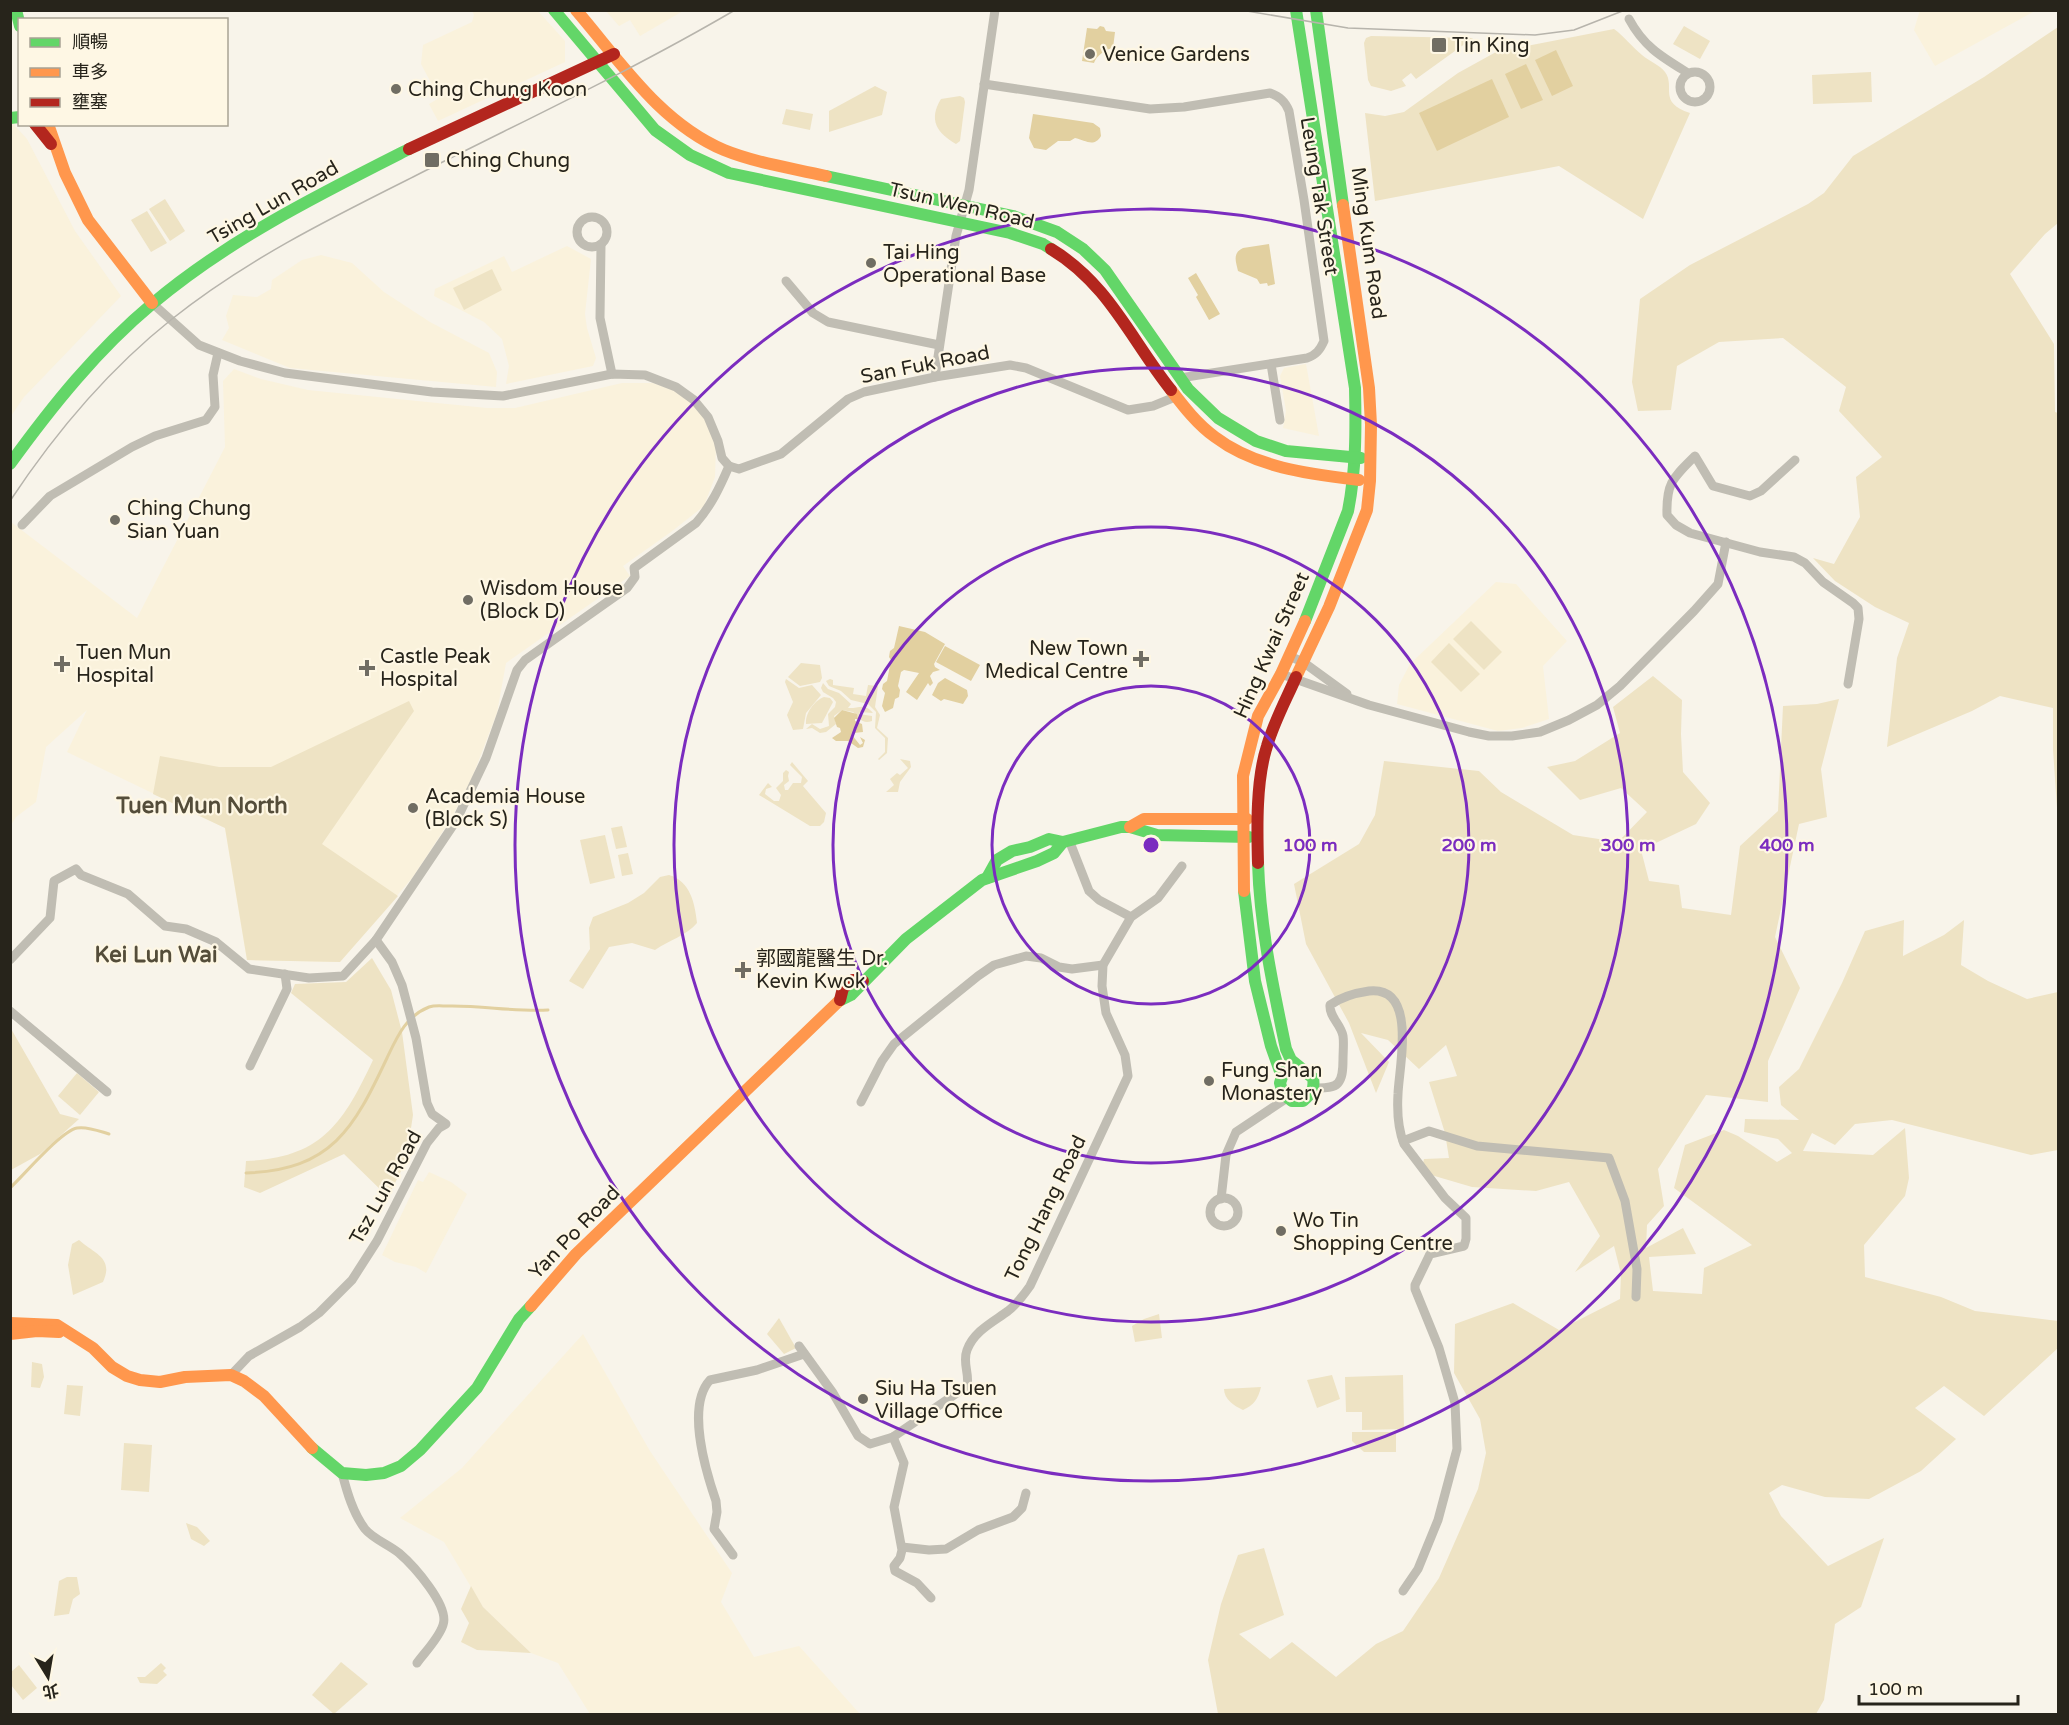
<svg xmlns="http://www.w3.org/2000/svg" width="2069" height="1725" viewBox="0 0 2069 1725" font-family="'Varela Round','Noto Sans TC',sans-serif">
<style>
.built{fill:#faf2dc}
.green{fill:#eee3c4}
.water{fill:#e2d0a0}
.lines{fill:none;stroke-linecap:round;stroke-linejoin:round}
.stream{stroke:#e2d0a0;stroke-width:3}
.street{stroke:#c0bdb3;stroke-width:9}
.fast{stroke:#63d668;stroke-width:12}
.slow{stroke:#ff974d;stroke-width:12}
.jam{stroke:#b3261e;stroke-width:12}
.tram{stroke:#b7b4ac;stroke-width:1.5}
.ring{fill:none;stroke:#7b2cbf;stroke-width:3}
.poi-dot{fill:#706d63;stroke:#fef7e4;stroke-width:2}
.labels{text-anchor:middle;stroke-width:4.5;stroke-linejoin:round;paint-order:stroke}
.poi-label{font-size:20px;fill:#27241b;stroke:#fef7e4;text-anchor:start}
.street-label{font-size:20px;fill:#27241b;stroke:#fef7e4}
.quarter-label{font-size:22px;font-weight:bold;fill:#544d3a;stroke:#fef7e4}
.centre{fill:#7b2cbf;stroke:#fef7e4;stroke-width:3}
.ring-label{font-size:18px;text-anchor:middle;font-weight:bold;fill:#7b2cbf;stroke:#fef7e4;stroke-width:4.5;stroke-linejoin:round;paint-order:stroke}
</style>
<rect width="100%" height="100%" fill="#f8f4ea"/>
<!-- built -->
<g class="built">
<path d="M1920,10H2035V11L1935,66L1914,30Z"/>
<path d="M472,11H538L565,41V62L438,121L429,104L439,98L421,64L423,45L472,22L474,15Z"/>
<path d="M606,11H683L640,36L630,20L619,26Z"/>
<path d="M10,109L15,126L27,139L75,231L121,296L24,397L11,416Z"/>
<path d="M567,246L591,259L585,314L587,328L596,358L593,366L506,384L509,366L502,339L484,322L434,296L435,289L504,256L512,272Z"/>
<path d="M321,255L352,263L384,292L430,322L489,353L497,372L496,387L290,368L222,340L229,328L226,316L233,295L257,297L271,289L272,280L302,260Z"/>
<path d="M1306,364L1319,436L1283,428L1286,411L1280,376L1284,368Z"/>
<path d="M234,369L261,379L308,390L487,408H515L622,383H653L673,390L690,402L704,417L716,446L715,477L704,506L671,532L623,566L630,576L506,663L497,713L472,778L451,819L413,877L340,962L247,960L225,828L67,752L87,710L46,747L36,802L16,817L11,825V522L137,618L225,447L223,381Z"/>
<path d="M1496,582L1516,584L1567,641L1543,666L1549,719L1522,728L1498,731L1397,704L1399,685L1410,664Z"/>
<path d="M429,1172L451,1182L467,1194L426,1273L416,1267L395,1262L382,1255L418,1180L423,1182Z"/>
<path d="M583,1334L650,1451L732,1573L721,1602L754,1657L799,1646L860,1714H590L558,1663L531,1653L483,1607L444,1542L400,1518L462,1468Z"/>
</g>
<!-- green -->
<g class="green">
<path d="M1684,26L1710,41L1700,59L1673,44Z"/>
<path d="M2058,27V223L2045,234L2010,274L2054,344L2055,412L2058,413V822L2053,750V708L2000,696L1972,711L1887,747L1897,658L1909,623L1875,607L1835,581L1813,558L1834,564L1860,517L1856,477L1882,457L1839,411L1846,387L1783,338L1719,342L1677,366L1671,410L1638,411L1632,382L1640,299L1690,265L1808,204L1824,193L1853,156L1984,77Z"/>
<path d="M1614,29C1624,36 1632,47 1642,55C1649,61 1660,65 1665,72C1676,87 1657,102 1690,113L1643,219L1559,166L1375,201L1365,113L1385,116L1404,112L1458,73L1496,52Z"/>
<path d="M1371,36L1473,38L1416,79L1411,73L1402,80L1406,86L1391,91L1371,86L1368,80L1364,43L1366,38Z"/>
<path d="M1871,72L1872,102L1813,104L1812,75Z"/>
<path d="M875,86L887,92L882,115L829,132V111Z"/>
<path d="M960,96L964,98L965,102L960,141L956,144C937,133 928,120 941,99Z"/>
<path d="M786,109L813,114L810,130L782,124Z"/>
<path d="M165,199L185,231L170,241L149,209Z"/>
<path d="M147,211L167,243L151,252L131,220Z"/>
<path d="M492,269L502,290L464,310L453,288Z"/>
<path d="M1471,621L1502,652L1484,670L1453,639Z"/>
<path d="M1449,643L1480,674L1461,692L1431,662Z"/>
<path d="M801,663L820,665L822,678L820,682L800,686L788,677Z"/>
<path d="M1653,676L1682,700L1681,734L1683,772L1710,803L1696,824L1641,850L1649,881L1679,885L1682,908L1731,915L1740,846L1778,811L1783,706L1817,704L1839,699L1821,769L1827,817L1799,824L1775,937L1800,988L1768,1061V1102L1706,1095L1658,1169L1664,1206L1647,1225L1646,1248L1683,1228L1696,1254L1649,1257L1653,1291L1702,1294L1704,1268L1752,1245L1674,1188L1685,1145L1724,1130L1738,1136L1777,1162L1792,1153L1778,1139L1744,1132L1745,1119L1799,1120L1781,1105L1779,1087L1799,1069L1842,983L1865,931L1904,920L1903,956L1944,935L1964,920L1961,965L1988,981L2027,999L2058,992V1150L2031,1155L1892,1120L1855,1124L1835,1145L1812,1133L1803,1151L1873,1155L1905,1128L1909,1178L1905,1196L1864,1245L1865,1277L1941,1297L1975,1311L2058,1321V1348L1984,1416L1944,1386L1915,1408L1956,1439L1921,1471L1869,1499L1825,1497L1782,1485L1769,1493L1781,1516L1828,1566L1884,1538L1861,1607L1835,1624L1824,1700L1816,1714H1218L1208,1660L1221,1604L1238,1555L1264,1548L1284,1615L1239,1634L1270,1659L1292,1642L1336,1677L1376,1644L1403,1631L1439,1578L1478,1489L1486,1453L1480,1419L1454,1373L1455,1324L1513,1303L1559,1330L1620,1299L1621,1274L1614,1246L1575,1272L1600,1236L1569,1182L1536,1191L1472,1187L1421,1172L1424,1159L1449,1158L1445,1133L1429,1082L1457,1076L1446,1045L1419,1069L1388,1040L1361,1033L1389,1062L1376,1093L1349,1023L1306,944L1294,884L1359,844L1375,815L1384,761L1479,771L1501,792L1573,835L1618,842L1647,812L1621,788L1580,800L1547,767L1575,761L1620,733L1613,707Z"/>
<path d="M786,679L799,688L812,685L821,695L806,713L803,729L793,730L787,715L793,702L785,682Z"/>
<path d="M830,679L833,680V685L854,688L853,694L866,696L868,685L878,686L875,707L880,715L877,728L888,738L887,753L879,760L878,759L885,752V738L875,728L876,712L868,704L851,700L841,691L829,686L826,681Z"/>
<path d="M823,683L828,689L839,693L851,704L848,708C858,709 864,702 873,713L860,712L859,714L872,716V721C862,725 859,717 853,712L842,710L834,716L836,724L826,732L820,733L812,728L806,729L812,724L820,729L829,726L828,714L835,707L836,702L833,698L823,692L821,688Z"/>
<path d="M824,697L830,698L833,702L822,723L806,724C805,713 814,701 824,697Z"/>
<path d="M409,701L414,711L322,844L398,896L340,962L247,960L225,828L153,794L160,756L219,767H271Z"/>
<path d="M900,759L910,761L911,767L900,782L898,792H886L894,785L890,779L897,773L900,775L908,768Z"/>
<path d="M792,762L808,781L803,786L826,813L824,822L820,826H810L759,795L768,783L772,787L766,789L765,794L774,801H779L781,795L776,788L783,781V773L786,770L789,772L788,776L789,781L784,785L785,790H788L793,783H801L802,777L790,765Z"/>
<path d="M622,826L627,847L616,849L611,828Z"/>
<path d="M605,835L615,878L590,884L580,840Z"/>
<path d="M628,853L633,874L622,876L618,855Z"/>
<path d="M669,875C690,881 695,903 697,923C686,936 669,940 655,950L632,943L609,947L583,989L569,981L590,949L589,928L593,917L628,903L644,893L660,877Z"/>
<path d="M372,958L391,990L402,1032L413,1115L406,1161L388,1197L344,1154L260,1193L244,1187L246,1161C321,1158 343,1124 373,1060L291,993L295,984L346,982Z"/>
<path d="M10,1027L60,1114L79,1119L40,1154L11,1170Z"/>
<path d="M77,1073L99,1092L80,1115L58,1096Z"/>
<path d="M79,1240C95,1254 114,1258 103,1282L73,1295L68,1265L72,1244Z"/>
<path d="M1159,1314L1162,1338L1135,1342L1132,1326L1144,1319Z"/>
<path d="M779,1318L796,1348L784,1354L767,1334Z"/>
<path d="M32,1362L42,1364L44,1377L40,1388L31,1387Z"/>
<path d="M1332,1375L1340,1399L1317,1408L1307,1380Z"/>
<path d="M1403,1375L1404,1429L1362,1430V1412H1346L1345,1377Z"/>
<path d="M67,1385L83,1386L80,1416L64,1414Z"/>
<path d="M1261,1387C1258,1399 1254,1405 1243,1410C1234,1406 1224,1399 1224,1389Z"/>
<path d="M1352,1432H1396V1452H1364L1352,1441Z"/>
<path d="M124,1443L152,1445L149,1492L121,1490Z"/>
<path d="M186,1523L197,1527L210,1541L204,1546L191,1539Z"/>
<path d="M67,1577H77L80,1594L73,1599L69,1614L54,1616L59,1581Z"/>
<path d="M471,1586L483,1607L531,1653L477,1650L461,1642L469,1623L461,1609Z"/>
<path d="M341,1662L368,1684L334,1714L312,1695Z"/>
<path d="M161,1663L166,1668L163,1671L167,1675L157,1684L140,1683L137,1677H145Z"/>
<path d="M19,1665L37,1688L23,1700L11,1685V1672Z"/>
</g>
<!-- water -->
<g class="water">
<path d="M1100,26L1104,27L1106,31L1115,32L1113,48C1106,49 1096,56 1094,63L1082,61L1087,28L1097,29Z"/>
<path d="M1556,50L1573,86L1552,96L1535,60Z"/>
<path d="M1526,64L1543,100L1521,109L1505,74Z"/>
<path d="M1492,79L1509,117L1437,151L1419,113Z"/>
<path d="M1033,114L1093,123L1100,128L1101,136C1094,148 1085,140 1075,138L1070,141H1058L1046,150L1034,148L1029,138Z"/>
<path d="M1269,244L1275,284L1268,286L1267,283L1260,284L1257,279L1238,271C1236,262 1232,253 1243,248Z"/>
<path d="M1196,273L1220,314L1209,320L1196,297L1198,295L1188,278Z"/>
<path d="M899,626L925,632L945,644L934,664L935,667L940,670L933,672L930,676L933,683L930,686L928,683L917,700L906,692L919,673L904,670L901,672L898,686L900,690L899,697L895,699L893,708L885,712L882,706L885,693L882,689L883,684L887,681L891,660L889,657L890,651L894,648Z"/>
<path d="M945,646L980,665L971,681L936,662Z"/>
<path d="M945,678L967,690L968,696L963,704L944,699L941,701L932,695L938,683Z"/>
<path d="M842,710L857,714L858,719H855V721L862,724L863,732L854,733L852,735L860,745L863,743L860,737L865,740L863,747L858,748L848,741H836L832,738L841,732L840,728L837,727L834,718Z"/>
</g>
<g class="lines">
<!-- stream -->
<g class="stream">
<path d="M246,1173C332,1170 354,1128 387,1058C397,1037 406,1016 429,1007C435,1005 442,1006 447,1006C481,1005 514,1012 548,1010"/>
<path d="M10,1188C24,1175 61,1131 77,1128C87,1126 99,1131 109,1134"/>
</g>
<!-- street -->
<g class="street">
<path d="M1629,19C1644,47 1662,57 1688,73"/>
<circle cx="1695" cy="87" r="15"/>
<path d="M984,84L1150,109L1184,107L1270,93C1280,97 1285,101 1289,111L1304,200L1324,341C1320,350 1316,355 1307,358L1180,378"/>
<circle cx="592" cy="232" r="15"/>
<path d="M601,245L600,318L612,374"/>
<path d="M786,281L813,313L828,322L939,345"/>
<path d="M152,303L199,345L240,361L285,373L432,392L503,396L612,374L645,375L676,387L694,400L708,417L718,441L722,458L729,466"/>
<path d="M1271,364L1280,420"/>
<path d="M935,377L956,236L969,190L995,10"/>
<path d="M1795,460L1761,491L1750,496L1713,486L1695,456C1673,478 1666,483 1667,515L1676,525L1690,533L1760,552L1794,557L1805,563L1823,582L1853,603L1858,608L1859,619L1848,684"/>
<path d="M729,466L739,469L781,454L848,399L864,392L935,377L1010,365L1026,368L1128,410L1153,406L1175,397"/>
<path d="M22,525L50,496L132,447L155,436L206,420L215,407L213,375L218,353"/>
<path d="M1289,656L1303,662L1347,694"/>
<path d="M1281,674L1369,705L1469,732L1489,736H1512L1540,732L1569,720L1597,705L1620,686L1694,611L1718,584L1726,542"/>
<path d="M1069,840L1089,891L1099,900L1131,917"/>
<path d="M10,960L50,918L54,881L76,869L81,875L128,894L165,926L186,929L216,942L249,969L309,978L343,976L376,940L456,821L486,758L517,670L525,660L627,588L635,577L634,568L696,523C711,506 720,487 729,466"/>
<path d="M10,1011L107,1092"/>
<path d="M250,1066L287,989L285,974"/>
<path d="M1314,1088C1339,1089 1343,1084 1343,1059C1343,1052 1344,1043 1343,1036C1341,1024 1329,1017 1330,1005C1341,997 1355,993 1369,991C1418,986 1399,1066 1398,1094C1397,1111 1398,1129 1404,1144L1445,1198L1466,1218V1239L1464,1246L1430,1254L1415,1285V1289L1439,1348L1455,1403L1457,1449L1438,1520L1418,1569L1403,1591"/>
<path d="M861,1102L882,1061L894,1044L978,976L994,965L1026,956L1041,958L1059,967L1072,969L1103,965"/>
<path d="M1403,1141L1429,1131L1477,1146L1609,1158L1625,1201L1637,1269L1636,1297"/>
<circle cx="1224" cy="1212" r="14"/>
<path d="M1221,1199L1226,1155L1236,1132L1287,1098"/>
<path d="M799,1346L833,1393L858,1436L870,1444L893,1437L967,1386C970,1374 962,1363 967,1350C974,1331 993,1322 1008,1311C1017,1304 1023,1296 1030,1286L1128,1076L1125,1055L1106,1013L1102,986L1103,965L1131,917L1158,898L1182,866"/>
<path d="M231,1375L249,1356L300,1327L319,1313L352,1280L377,1241L427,1143L439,1128L446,1124L432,1114L427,1103L416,1038L402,985L392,962L376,940"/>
<path d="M893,1437L904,1463L894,1507L902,1550L900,1558L894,1566L895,1571L917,1583L931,1598"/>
<path d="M342,1473C347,1492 353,1513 365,1529C373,1539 388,1544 399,1553C413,1565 450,1606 443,1625C439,1638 425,1652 417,1663"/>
<path d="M902,1547L929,1550L946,1549L978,1530L1013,1517L1022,1508L1026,1493"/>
<path d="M733,1555L714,1529L717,1512L716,1501C706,1472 686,1406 710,1380L757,1370L804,1354"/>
</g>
<!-- fast -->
<g class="fast">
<path d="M16,10L20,26"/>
<path d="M554,10L655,130L690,155L729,173L1010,233L1043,244L1051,249"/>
<path d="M1296,10L1355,388C1356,429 1356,471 1348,511L1305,621"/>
<path d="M1316,10L1343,205"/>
<path d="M10,118L20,117"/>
<path d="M826,176L1013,216L1057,232L1083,249L1105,270L1188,389L1218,418L1256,441L1286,451L1361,458"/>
<path d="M10,464C52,406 97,350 152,304C229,239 320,194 409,149"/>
<path d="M987,878L997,860L1012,851L1030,847L1049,839L1063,842L1121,827H1130L1157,835L1249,837"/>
<path d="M1244,891L1255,981L1271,1046L1282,1077L1280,1083L1283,1094L1292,1101H1303C1311,1094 1315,1089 1313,1078L1291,1060L1286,1049C1273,987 1260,927 1258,863"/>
<path d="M839,1001L851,995L906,939L982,880L1037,861L1054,853L1063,842"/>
<path d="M312,1448L342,1473L366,1475L384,1473L401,1466L420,1450L477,1388L519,1319L531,1306"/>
</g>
<!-- slow -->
<g class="slow">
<path d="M576,10C620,61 660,123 724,150C756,163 792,168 826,176"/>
<path d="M48,124L65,173L88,220L152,303"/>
<path d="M1171,390C1184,407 1197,424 1215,437C1256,468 1310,474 1359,480"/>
<path d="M1296,677L1329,607L1367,510L1370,481L1371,425L1369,388L1343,205"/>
<path d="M1130,827L1144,819H1247"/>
<path d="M1244,891L1243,776L1258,716L1281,674L1305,621"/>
<path d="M531,1306L576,1254L839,1001"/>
<path d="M10,1323L57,1325L93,1348L112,1367L127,1376L140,1380L160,1382L185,1377L231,1375L244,1381L264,1396L312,1448"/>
<path d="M10,1334L37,1331L59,1332"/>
</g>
<!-- jam -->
<g class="jam">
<path d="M35,124L51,144"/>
<path d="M409,149L614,54"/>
<path d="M1051,249C1109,284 1131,340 1171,390"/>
<path d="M1258,863C1257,828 1256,780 1267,746C1274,722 1286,700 1296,677"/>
<path d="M840,1000L843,988L853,980L863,981"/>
</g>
<!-- tram -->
<g class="tram">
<path d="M1241,10L1348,28L1535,35L1574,30L1625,10"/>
<path d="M10,501C55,433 108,370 172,319C246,260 329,219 413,177C521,122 631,71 735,10"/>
</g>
</g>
<!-- distance rings -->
<g class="ring">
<circle cx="1151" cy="845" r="159"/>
<circle cx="1151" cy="845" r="318"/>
<circle cx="1151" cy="845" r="477"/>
<circle cx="1151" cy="845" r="636"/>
</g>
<!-- markers -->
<g class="poi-dot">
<rect x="1431" y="37" width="16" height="16" rx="3"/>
<circle cx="1090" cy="54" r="6"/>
<circle cx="396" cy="89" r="6"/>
<rect x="424" y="152" width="16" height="16" rx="3"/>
<circle cx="871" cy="263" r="6"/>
<circle cx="115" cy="520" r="6"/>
<circle cx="468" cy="600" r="6"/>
<path d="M1138 650h6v6h6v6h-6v6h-6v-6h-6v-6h6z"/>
<path d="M59 655h6v6h6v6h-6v6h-6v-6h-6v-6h6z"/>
<path d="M364 659h6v6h6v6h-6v6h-6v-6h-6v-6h6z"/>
<circle cx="413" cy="808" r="6"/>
<path d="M740 961h6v6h6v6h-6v6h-6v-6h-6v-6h6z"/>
<circle cx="1209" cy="1081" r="6"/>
<circle cx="1281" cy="1231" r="6"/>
<circle cx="863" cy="1399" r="6"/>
</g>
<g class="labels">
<!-- poi labels -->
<g class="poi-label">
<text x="1452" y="52">Tin King</text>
<text x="1102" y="61">Venice Gardens</text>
<text x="408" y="96">Ching Chung Koon</text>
<text x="446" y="167">Ching Chung</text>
<text x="883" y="259">Tai Hing<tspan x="883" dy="23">Operational Base</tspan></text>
<text x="127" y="515">Ching Chung<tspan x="127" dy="23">Sian Yuan</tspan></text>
<text x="480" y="595">Wisdom House<tspan x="480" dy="23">(Block D)</tspan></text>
<text x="1128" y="655" text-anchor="end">New Town<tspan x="1128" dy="23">Medical Centre</tspan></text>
<text x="76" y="659">Tuen Mun<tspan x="76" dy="23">Hospital</tspan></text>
<text x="380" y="663">Castle Peak<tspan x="380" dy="23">Hospital</tspan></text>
<text x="425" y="803">Academia House<tspan x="425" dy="23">(Block S)</tspan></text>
<text x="756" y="965">郭國龍醫生 Dr.<tspan x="756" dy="23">Kevin Kwok</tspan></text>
<text x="1221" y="1077">Fung Shan<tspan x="1221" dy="23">Monastery</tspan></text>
<text x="1293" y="1227">Wo Tin<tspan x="1293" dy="23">Shopping Centre</tspan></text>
<text x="875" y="1395">Siu Ha Tsuen<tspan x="875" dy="23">Village Office</tspan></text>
</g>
<!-- street labels -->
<g class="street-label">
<text transform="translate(1320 196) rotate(81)" y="7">Leung Tak Street</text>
<text transform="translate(273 202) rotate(-30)" y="7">Tsing Lun Road</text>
<text transform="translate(962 205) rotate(13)" y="7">Tsun Wen Road</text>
<text transform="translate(1369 243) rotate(82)" y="7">Ming Kum Road</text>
<text transform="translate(925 364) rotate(-11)" y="7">San Fuk Road</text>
<text transform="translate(1271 645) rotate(-66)" y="7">Hing Kwai Street</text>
<text transform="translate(385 1187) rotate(-61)" y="7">Tsz Lun Road</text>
<text transform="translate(1045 1208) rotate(-64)" y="7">Tong Hang Road</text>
<text transform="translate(574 1232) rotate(-46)" y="7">Yan Po Road</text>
</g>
<!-- quarter labels -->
<g class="quarter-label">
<text x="202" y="813">Tuen Mun North</text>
<text x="156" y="962">Kei Lun Wai</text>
</g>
</g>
<circle cx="1151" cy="845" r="9" class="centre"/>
<g class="ring-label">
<text x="1310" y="851">100 m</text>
<text x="1469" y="851">200 m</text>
<text x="1628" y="851">300 m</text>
<text x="1787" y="851">400 m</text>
</g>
<!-- border -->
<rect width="2069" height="1725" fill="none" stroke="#27241b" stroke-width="24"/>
<!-- legend -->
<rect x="18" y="18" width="210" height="108" fill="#fef7e4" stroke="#a8a394" stroke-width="1.5"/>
<rect x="30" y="38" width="30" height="9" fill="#63d668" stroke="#a8a394" stroke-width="1.5"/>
<text x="72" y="48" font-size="18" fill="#27241b">順暢</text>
<rect x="30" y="68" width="30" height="9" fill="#ff974d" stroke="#a8a394" stroke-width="1.5"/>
<text x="72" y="78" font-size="18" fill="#27241b">車多</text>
<rect x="30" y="98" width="30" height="9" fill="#b3261e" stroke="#a8a394" stroke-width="1.5"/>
<text x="72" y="108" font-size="18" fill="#27241b">壅塞</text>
<!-- north arrow -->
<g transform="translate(48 1677) rotate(169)" stroke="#fef7e4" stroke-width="4.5" paint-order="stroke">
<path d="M0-4.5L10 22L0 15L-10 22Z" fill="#27241b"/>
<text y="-9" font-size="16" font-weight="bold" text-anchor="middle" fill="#27241b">北</text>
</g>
<!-- scale -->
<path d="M1859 1695v9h159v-9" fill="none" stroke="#27241b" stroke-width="3"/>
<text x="1868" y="1695" font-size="18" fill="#27241b" stroke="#fef7e4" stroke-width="4.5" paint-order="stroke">100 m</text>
</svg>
